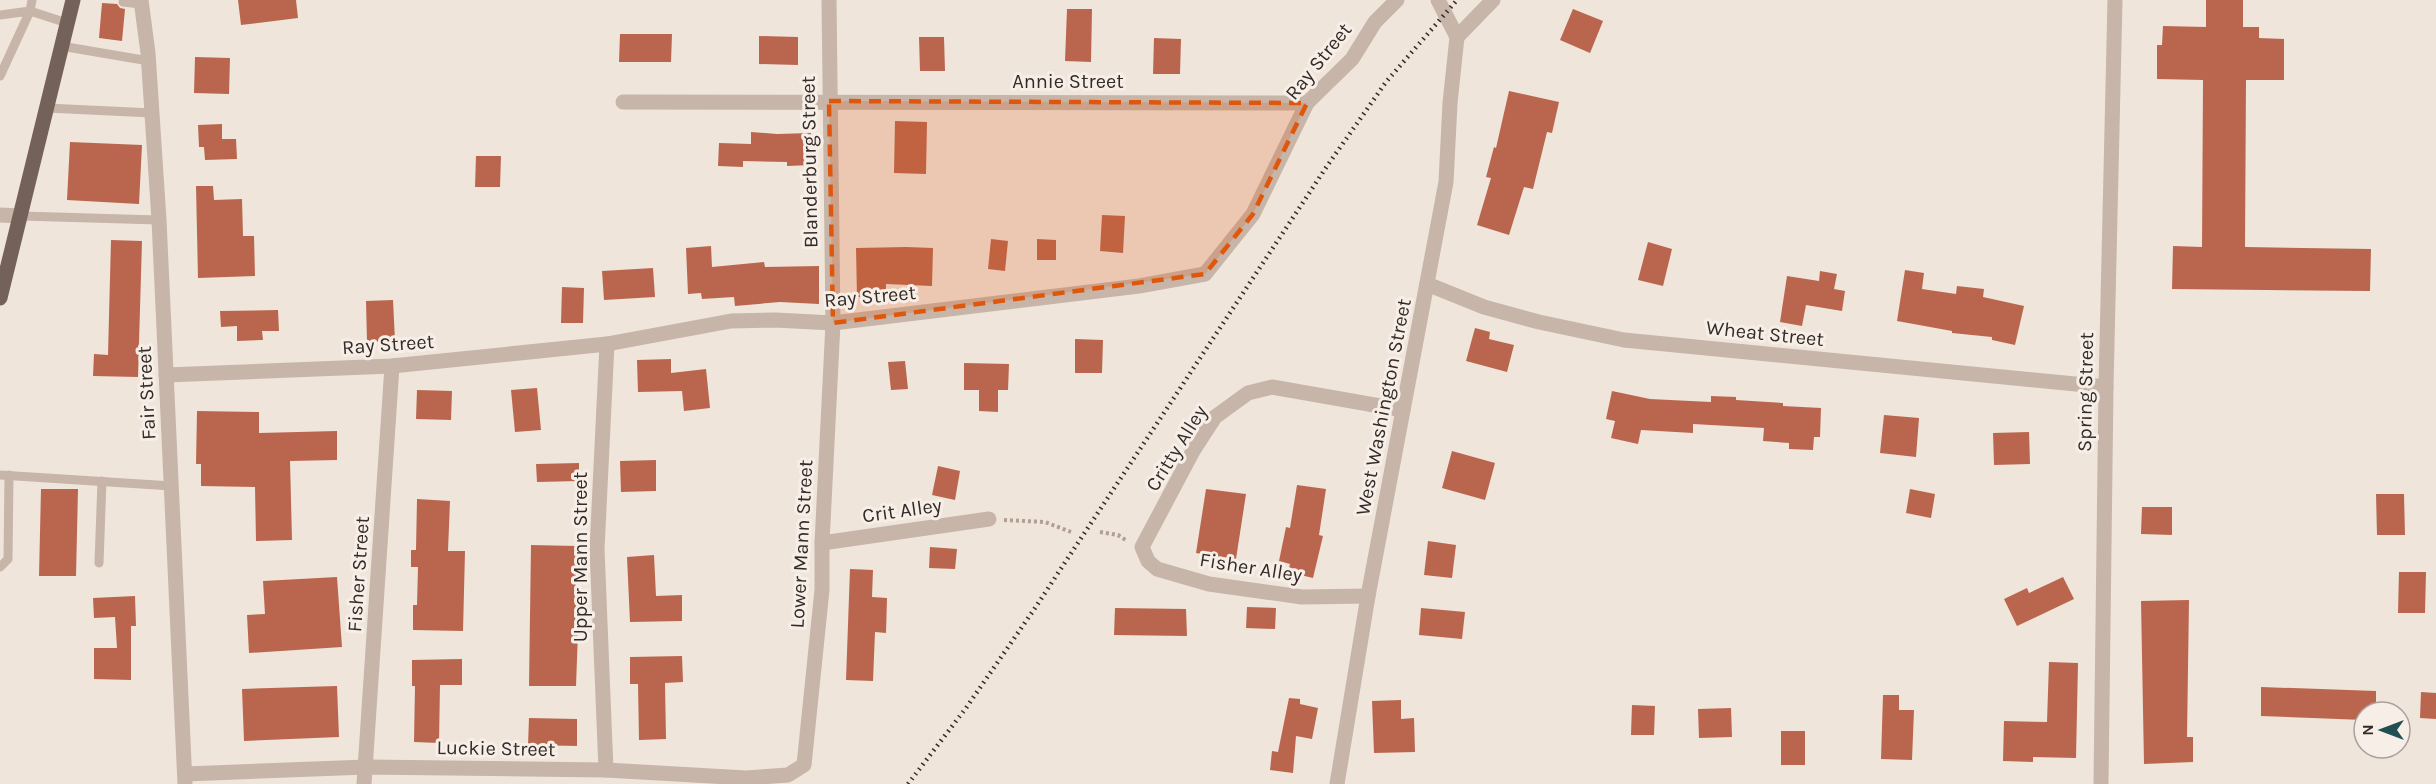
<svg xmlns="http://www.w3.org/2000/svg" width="2436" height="784" viewBox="0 0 2436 784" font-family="Karla,sans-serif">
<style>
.building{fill:#ba664e}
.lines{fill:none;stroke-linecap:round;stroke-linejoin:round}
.path{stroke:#b19f92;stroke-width:4;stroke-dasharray:3 3;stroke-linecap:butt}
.service{stroke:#c6b5a8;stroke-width:9}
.minor{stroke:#c6b5a8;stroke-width:15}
.tertiary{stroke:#c6b5a8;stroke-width:15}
.primary{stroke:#74625a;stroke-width:15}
.rail{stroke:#332b28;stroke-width:4.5;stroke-dasharray:1.5 4.5;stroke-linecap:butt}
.marked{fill:#df570d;fill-opacity:0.2;stroke:#df570d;stroke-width:4.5;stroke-dasharray:12 8;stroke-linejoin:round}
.labels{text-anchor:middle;stroke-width:6;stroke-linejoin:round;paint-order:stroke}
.street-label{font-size:20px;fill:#332b28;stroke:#f7efe7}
</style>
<rect width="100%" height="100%" fill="#efe5db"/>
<!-- building -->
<g class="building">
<path d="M238,0H296L298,18L241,25Z"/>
<path d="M2206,0H2243V27H2259V38L2284,39V80H2246L2245,247L2371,249L2370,291L2172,289L2173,246L2202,247L2203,80L2157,79V45H2162L2163,26L2206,27Z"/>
<path d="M102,3L117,4L120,8L125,9L122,41L99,38Z"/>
<path d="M1067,9H1092L1091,62L1065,61Z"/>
<path d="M1573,9L1603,21L1590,53L1560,40Z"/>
<path d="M620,34H672L671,62H619Z"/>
<path d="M759,36L798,37V65L759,64Z"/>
<path d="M919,37H944L945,71H920Z"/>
<path d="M1154,38L1181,39L1180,74H1153Z"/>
<path d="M195,57L230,58L229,94L194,93Z"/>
<path d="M1509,91L1559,102L1552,133L1547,132L1533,189L1524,187L1509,235L1477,225L1491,178L1486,177L1494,147L1496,148Z"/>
<path d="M895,121L927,122L926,174L894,173Z"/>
<path d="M222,124V139H236L237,159L205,160L204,147H199L198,125Z"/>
<path d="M751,132L777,134L811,133L812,165L787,166V162L743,161V167L718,166L719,143L751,144Z"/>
<path d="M70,142L142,145L139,204L67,200Z"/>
<path d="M476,156H501L500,187H475Z"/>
<path d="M196,186H213L214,200L242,199L243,236H254L255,276L198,278Z"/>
<path d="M1102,215L1125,216L1123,253L1100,251Z"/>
<path d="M991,239L1008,241L1005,271L988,269Z"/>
<path d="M1037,239L1056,240V260H1037Z"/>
<path d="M111,240L142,241L138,377L93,376L94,354L108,355Z"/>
<path d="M1648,242L1672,249L1663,286L1638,280Z"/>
<path d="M711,246L712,267L764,262L765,267L819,266V304L780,302L735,306L734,297L702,299L701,293L688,294L686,248Z"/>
<path d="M906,247L933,248L932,286L886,284V296L857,297L856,248Z"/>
<path d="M653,268L655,297L604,300L602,271Z"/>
<path d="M1905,270L1924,273L1922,289L1956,294L1957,286L1984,289L1983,297L2024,306L2015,345L1992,340V337L1952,333V331L1897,321Z"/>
<path d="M1820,271L1837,274L1834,289L1845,291L1842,311L1806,305L1802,326L1780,322L1787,276L1819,281Z"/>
<path d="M562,287L584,288L583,323H561Z"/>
<path d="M393,300L395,341L367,342L366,301Z"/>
<path d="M278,310L279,331H262L263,340L237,341V326L221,327L220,311Z"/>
<path d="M1475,328L1490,332L1489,339L1514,345L1507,372L1466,361Z"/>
<path d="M1075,339L1103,340L1102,373H1075Z"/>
<path d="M671,359V373L706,369L710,408L684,411L682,391L638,392L637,360Z"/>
<path d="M905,361L908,389L891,390L888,362Z"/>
<path d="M964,363L1009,364L1008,390H998V412L979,411V390H964Z"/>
<path d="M537,388L541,430L515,432L511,390Z"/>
<path d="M417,390L452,391L451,420L416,419Z"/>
<path d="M1612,391L1650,399L1711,402V396L1736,397V400L1783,403V406L1821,408L1820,437H1814L1813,450L1789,449V443L1763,441L1764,428L1693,424V433L1641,430L1638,444L1611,438L1615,421L1606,419Z"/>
<path d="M197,411L259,412V433L337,431V460L290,461L292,540L256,541L255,487L201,486V464H196Z"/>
<path d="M1884,415L1919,418L1916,457L1880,453Z"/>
<path d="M2029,432L2030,464L1994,465L1993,433Z"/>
<path d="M1452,451L1495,463L1485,500L1442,488Z"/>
<path d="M656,460V491L621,492L620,461Z"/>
<path d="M579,463V481L537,482L536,464Z"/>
<path d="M938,466L960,471L955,500L932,495Z"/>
<path d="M1297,485L1326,489L1319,535L1323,536L1313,578L1288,572L1290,564L1279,561L1286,527L1290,528Z"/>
<path d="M41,489H78L76,576H39Z"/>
<path d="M1206,489L1246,494L1236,559L1196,553Z"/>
<path d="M1910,489L1935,494L1931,518L1906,513Z"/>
<path d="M2376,494H2404L2405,535H2377Z"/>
<path d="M417,499L450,501L448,551H465L463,631L413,630V605H417L418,567H411V550H416Z"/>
<path d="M2142,507H2172V535L2141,534Z"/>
<path d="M1428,541L1456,545L1452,578L1424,575Z"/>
<path d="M531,545L577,546L575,605H579L576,686H529Z"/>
<path d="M930,547L957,549L955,569L929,568Z"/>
<path d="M654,555L656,596L682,595V621L630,622L627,557Z"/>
<path d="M850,569L873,570L872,597L887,598L886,633L875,632L873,681L846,680Z"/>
<path d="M2399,572H2426L2425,613H2398Z"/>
<path d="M337,577L342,647L249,653L247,615L265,614L263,581Z"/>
<path d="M2063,577L2074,599L2017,626L2004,599L2027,588L2029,593Z"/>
<path d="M135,596L136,626H131V680L94,679V648H117L115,617L94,618L93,598Z"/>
<path d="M2189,600L2187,737H2193V762L2144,764L2141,601Z"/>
<path d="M1247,607L1276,608L1275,629L1246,628Z"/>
<path d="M1115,608L1186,609L1187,636L1114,635Z"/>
<path d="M1421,608L1465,612L1462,639L1419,635Z"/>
<path d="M682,656L683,682L665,683L666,739L639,740L638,684H630V657Z"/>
<path d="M462,659V685H440L439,743L414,742L415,686H412V660Z"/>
<path d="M2049,662L2078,663L2076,758L2033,757V762L2003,761L2004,721L2047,722Z"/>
<path d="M337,686L339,737L244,741L242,689Z"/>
<path d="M2261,687L2376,691V712H2364V720L2261,716Z"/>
<path d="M2421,692L2436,693V719L2420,718Z"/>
<path d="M1883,695H1899V710H1914L1912,760L1881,759Z"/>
<path d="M1289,698L1300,699V704L1318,708L1312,739L1296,736L1293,773L1270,770L1272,751L1278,752Z"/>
<path d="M1401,700V719L1414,718L1415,752L1374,753L1372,701Z"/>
<path d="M1632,705L1655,706L1654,735H1631Z"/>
<path d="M1731,708L1732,737L1699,738L1698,709Z"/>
<path d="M529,718L577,719V746L528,745Z"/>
<rect x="1781" y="731" width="24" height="34"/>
</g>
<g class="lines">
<!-- path -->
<g class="path">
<path d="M1004,520L1045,522L1071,532"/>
<path d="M1100,532L1118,535L1127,541"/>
</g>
<!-- service -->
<g class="service">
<path d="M123,2L141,4"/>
<path d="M0,15L30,11L32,0"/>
<path d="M61,46L149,61"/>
<path d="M0,76L30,11L67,23"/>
<path d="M47,108L152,113"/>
<path d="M21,216L159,220"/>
<path d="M0,475L172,486"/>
<path d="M99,563L102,481"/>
<path d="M0,567L8,559L9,475"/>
</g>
<!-- minor -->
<g class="minor">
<path d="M1457,37L1493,0"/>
<path d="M623,102L1307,103"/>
<path d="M0,215L21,216"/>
<path d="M1427,284L1484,307L1539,322L1624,340L2106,387"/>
<path d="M166,375L392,366L607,344L731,321L775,320L833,323L1139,286L1205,274L1253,214L1307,103L1352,59L1375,22L1397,0"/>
<path d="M822,543L989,519"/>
<path d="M1368,596L1302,597L1209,584L1157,569L1148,561L1142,547L1193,451L1215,417L1248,393L1272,387L1403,410"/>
<path d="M606,770L597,549L607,344"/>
<path d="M185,774L367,767L606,770L746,778L788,775L804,765L822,590V543L833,323L829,0"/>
<path d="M364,784L392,366"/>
<path d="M2101,784L2106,387L2115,0"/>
</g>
<!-- tertiary -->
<g class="tertiary">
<path d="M141,0L148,53L159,220L185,784"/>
<path d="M1337,784L1368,596L1446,182L1450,103L1457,37L1438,0"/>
</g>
<!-- primary -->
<path class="primary" d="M0,298L73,0"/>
<!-- rail -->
<path class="rail" d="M908,784L966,708L1033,611L1325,169L1386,82L1457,0"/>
</g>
<!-- marked area -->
<path class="marked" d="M829,101L1307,103L1253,214L1205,274L833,323Z"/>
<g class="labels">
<!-- street labels -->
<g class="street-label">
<text transform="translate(1318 61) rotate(-51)" y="7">Ray Street</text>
<text x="1068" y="88">Annie Street</text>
<text transform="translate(809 162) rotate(-91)" y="7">Blanderburg Street</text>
<text transform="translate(870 296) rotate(-5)" y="7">Ray Street</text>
<text transform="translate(1765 333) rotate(6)" y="7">Wheat Street</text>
<text transform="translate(388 344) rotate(-4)" y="7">Ray Street</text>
<text transform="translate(2085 392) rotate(-89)" y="7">Spring Street</text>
<text transform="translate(146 393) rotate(-93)" y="7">Fair Street</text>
<text transform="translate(1383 407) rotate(-79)" y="7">West Washington Street</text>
<text transform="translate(1176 448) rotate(-58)" y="7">Critty Alley</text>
<text transform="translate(902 510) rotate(-8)" y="7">Crit Alley</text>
<text transform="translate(801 544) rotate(-87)" y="7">Lower Mann Street</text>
<text transform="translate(580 557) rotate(-90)" y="7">Upper Mann Street</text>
<text transform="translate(1251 567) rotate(9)" y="7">Fisher Alley</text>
<text transform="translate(358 574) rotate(-86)" y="7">Fisher Street</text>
<text transform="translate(496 748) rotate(1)" y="7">Luckie Street</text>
</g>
</g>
<!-- north arrow -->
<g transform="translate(2382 730) rotate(270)"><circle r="28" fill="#f7efe7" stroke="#a9a19b" stroke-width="1.5"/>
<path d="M0-4.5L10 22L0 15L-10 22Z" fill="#214e51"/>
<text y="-9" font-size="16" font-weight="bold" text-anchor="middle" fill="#332b28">N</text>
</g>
</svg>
